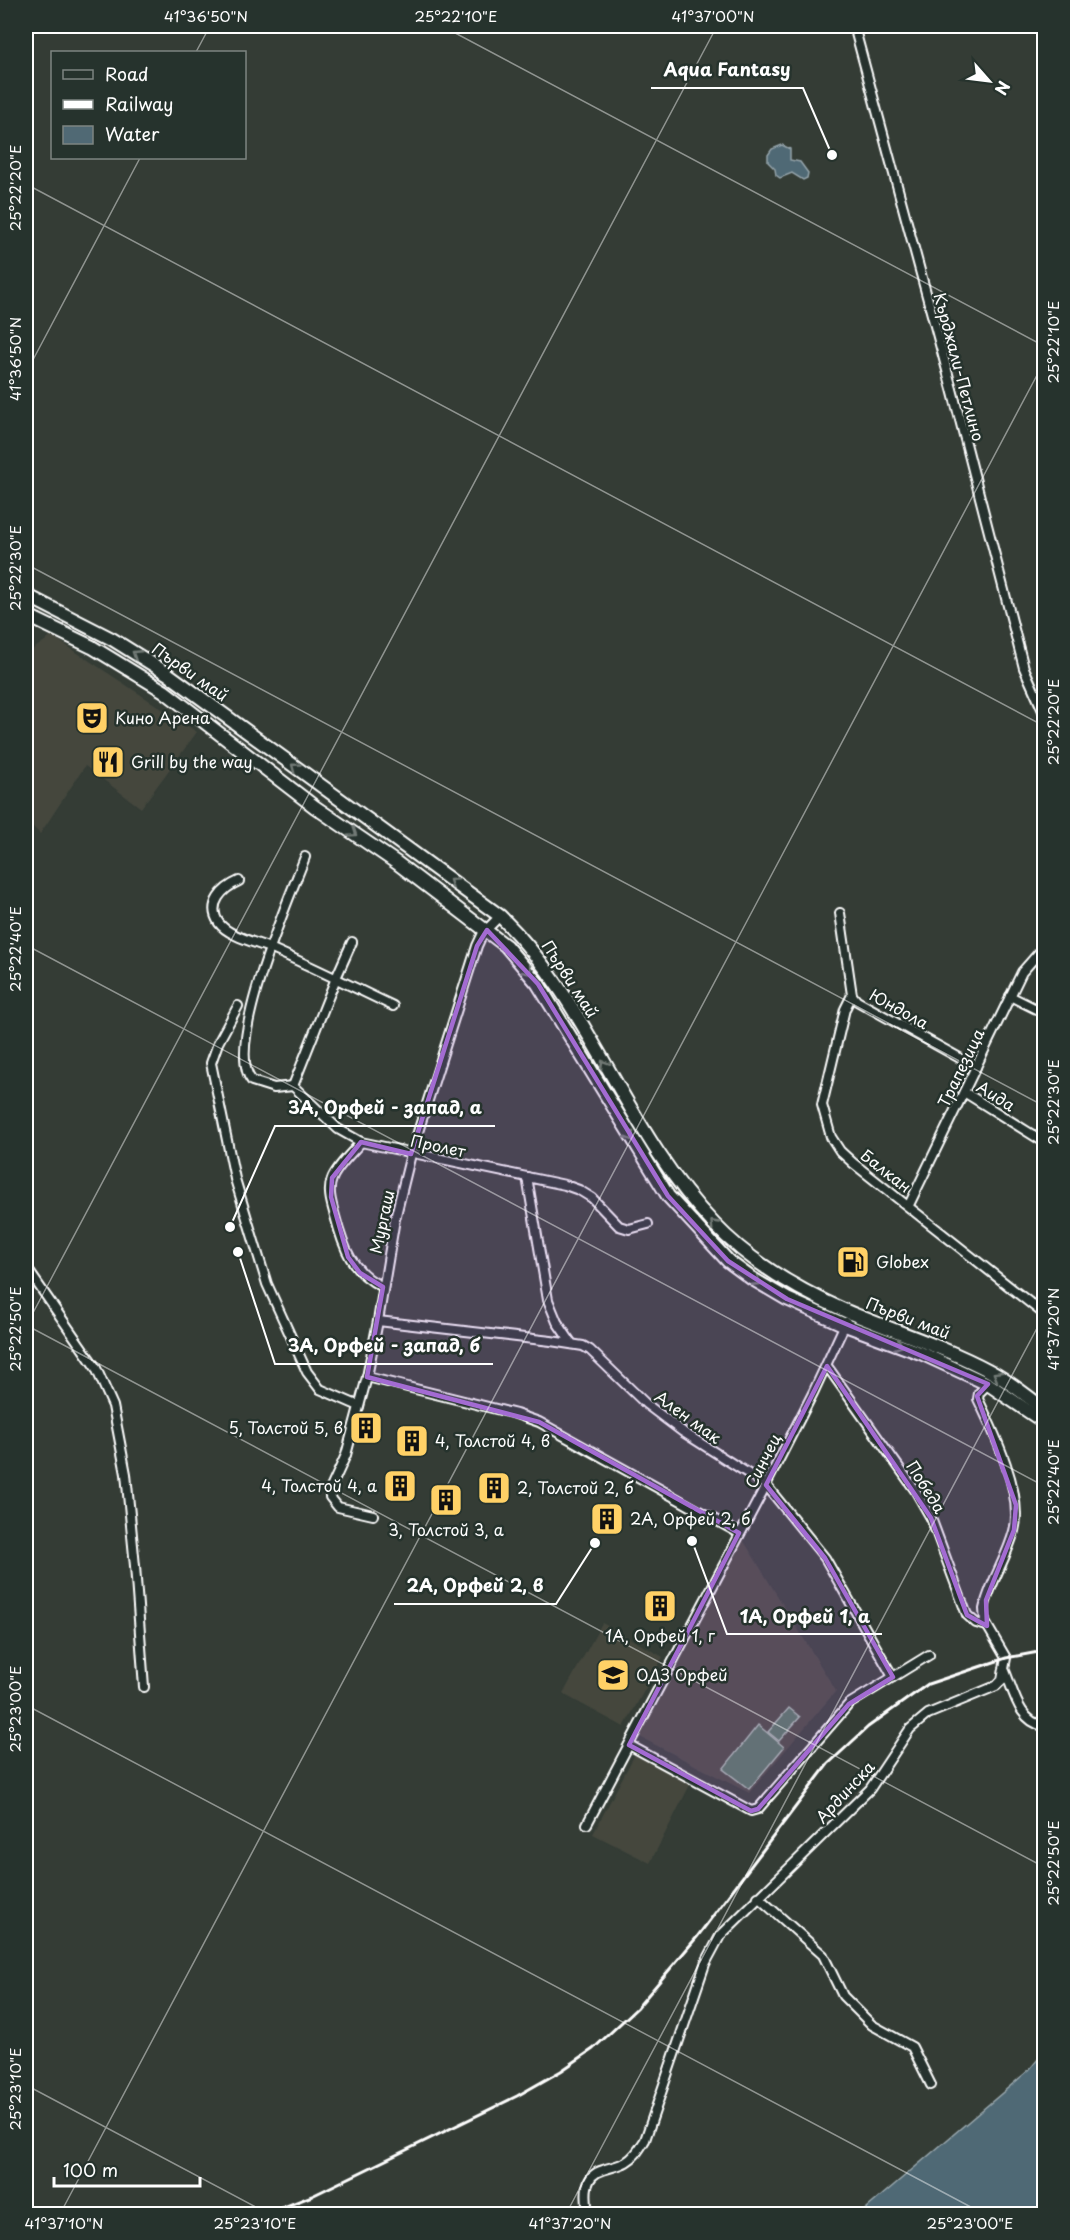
<svg xmlns="http://www.w3.org/2000/svg" width="1070" height="2240" viewBox="0 0 1070 2240" font-family="'Playpen Sans',sans-serif">
<style>
.built{fill:#44473e}
.pitch{fill:#52735e;stroke:#a8b9ae;stroke-width:1.5}
.water{fill:#506974;stroke:#96a5ac;stroke-width:1.5}
.lines{fill:none;stroke-linecap:round;stroke-linejoin:round}
.minor-casing{stroke:#fff;stroke-width:12}
.primary-casing{stroke:#fff;stroke-width:16}
.minor{stroke:#26332d;stroke-width:8}
.primary{stroke:#26332d;stroke-width:12}
.rail{stroke:#fff;stroke-width:3}
.oneway{stroke:#727a76}
.marked{fill:#a36bd2;fill-opacity:0.2;stroke:#a36bd2;stroke-width:4.5;stroke-linejoin:round}
.ticks{fill:none;stroke:#fff;stroke-width:1.5;stroke-opacity:0.45}
.labels{text-anchor:middle;stroke-width:5;stroke-linejoin:round;paint-order:stroke}
.street-label{font-size:16px;fill:#fff;stroke:#26332d}
.poi-label{font-size:16px;fill:#fff;stroke:#26332d;text-anchor:start}
.leader{fill:none;stroke:#fff;stroke-width:2}
.callout-dot{fill:#fff;stroke:#26332d;stroke-width:2}
.callout-label{font-size:18px;text-anchor:middle;font-weight:bold;fill:#fff;stroke:#26332d;stroke-width:5;stroke-linejoin:round;paint-order:stroke}
.neatline{fill:none;stroke:#fff;stroke-width:2}
.ticks-label{font-size:15px;text-anchor:middle;fill:#fff}
</style>
<rect width="100%" height="100%" fill="#343c35"/>
<filter id="ink" filterUnits="userSpaceOnUse"><feTurbulence type="fractalNoise" baseFrequency=".0167" numOctaves="2"/><feDisplacementMap in="SourceGraphic" scale="12" xChannelSelector="R" yChannelSelector="G"/><feConvolveMatrix kernelMatrix="1 2 1 2 8 2 1 2 1" color-interpolation-filters="sRGB"/></filter>
<g filter="url(#ink)">
<!-- built -->
<g class="built">
<path d="M52,636L197,732L141,808L85,766L40,834L26,820V654Z"/>
<path d="M742,1538L836,1691L749,1793L638,1736Z"/>
<path d="M602,1623L663,1657L624,1727L563,1694Z"/>
<path d="M636,1752L692,1781L650,1863L593,1834Z"/>
</g>
<!-- pitch -->
<g class="pitch">
<path d="M789,1708L800,1717L779,1741L768,1732Z"/>
<path d="M758,1725L784,1747L749,1789L723,1769Z"/>
</g>
<!-- water -->
<g class="water">
<path d="M782,145L790,149V160L800,162L808,173L807,178L803,180L792,173L780,178L776,175L775,169L768,162V155L772,149Z"/>
<path d="M1044,2052V2214H860L1029,2070Z"/>
</g>
<g class="lines">
<!-- minor casing -->
<g class="minor-casing">
<g id="minor">
<path d="M854,26L952,389L1024,668L1044,713"/>
<path d="M239,881C223,888 206,904 219,923C228,936 258,943 272,949C313,967 353,987 393,1006"/>
<path d="M840,913L852,995L857,1001L976,1067"/>
<path d="M852,995L845,1009L822,1105L831,1137L840,1151L853,1163L1044,1314"/>
<path d="M1010,996L1044,1013"/>
<path d="M238,1006L218,1043L211,1063L235,1179L267,1284L307,1372L320,1389L359,1406"/>
<path d="M293,1086L338,1129L361,1142L565,1185L579,1190L592,1198L619,1226L629,1229L648,1224"/>
<path d="M293,1086L274,1088L252,1081C223,1048 290,897 305,857"/>
<path d="M293,1086L336,978L352,942"/>
<path d="M964,1092L1044,1142"/>
<path d="M361,1142C352,1153 337,1166 332,1179C327,1191 332,1205 335,1216C343,1247 352,1273 383,1287"/>
<path d="M527,1177L548,1300L557,1322L572,1344"/>
<path d="M909,1205L1022,972L1044,947"/>
<path d="M26,1267L96,1368L113,1406L126,1474L135,1566L144,1687"/>
<path d="M378,1321L551,1341L583,1346L590,1350L646,1404L683,1432L766,1485L825,1558L893,1677"/>
<path d="M827,1366L915,1490L931,1518L967,1615L976,1623L987,1626"/>
<path d="M367,1377L516,1414L539,1422L739,1533"/>
<path d="M373,1515L338,1507L330,1497V1490L346,1455L367,1377L378,1321L395,1219L411,1154L477,946L483,933L500,916"/>
<path d="M1005,1671C1014,1692 1019,1722 1044,1726"/>
<path d="M629,1745L751,1811L758,1809L849,1704L929,1655"/>
<path d="M587,1824L766,1485L813,1393L846,1322"/>
<path d="M758,1897L823,1955L843,1996L872,2025L912,2047L931,2085"/>
<path d="M588,2214C586,2197 582,2176 603,2170C611,2167 619,2166 626,2162C635,2157 640,2148 645,2140L705,1964L720,1936L870,1789L910,1729L928,1714L996,1686L1002,1680L1006,1658L985,1622L984,1609C990,1582 1007,1558 1014,1531C1024,1495 994,1432 978,1399L979,1393L988,1384"/>
</g>
</g>
<!-- primary casing -->
<g class="primary-casing">
<g id="primary">
<path d="M26,595L112,639L168,674L500,916C591,1004 626,1133 714,1224C750,1262 798,1290 846,1311C893,1331 943,1346 988,1370C1009,1381 1026,1395 1044,1409"/>
<path d="M26,615L92,647L164,691L315,807L397,863L506,946L538,984L668,1196L728,1261L751,1278L787,1299L845,1325L923,1354L988,1384L1044,1422"/>
</g>
</g>
<!-- minor -->
<use href="#minor" class="minor"/>
<!-- primary -->
<use href="#primary" class="primary"/>
<!-- rail -->
<path class="rail" d="M266,2214L312,2196L517,2096L561,2071L593,2049L637,2008L697,1937L828,1764L868,1727L928,1684L1006,1658L1044,1651"/>
</g>
<!-- one-way arrows -->
<defs><path id="oneway-chevron" d="M-2-3.5L2.5 0L-2 3.5" fill="none" stroke-width="1.6" stroke-linecap="round" stroke-linejoin="round" transform="scale(1.5)"/></defs>
<g class="oneway">
<use href="#oneway-chevron" transform="translate(136 654) rotate(-147)"/>
<use href="#oneway-chevron" transform="translate(295 767) rotate(-143)"/>
<use href="#oneway-chevron" transform="translate(353 833) rotate(34)"/>
<use href="#oneway-chevron" transform="translate(453 882) rotate(-145)"/>
<use href="#oneway-chevron" transform="translate(528 971) rotate(50)"/>
<use href="#oneway-chevron" transform="translate(604 1064) rotate(-121)"/>
<use href="#oneway-chevron" transform="translate(630 1137) rotate(59)"/>
<use href="#oneway-chevron" transform="translate(714 1224) rotate(-134)"/>
<use href="#oneway-chevron" transform="translate(757 1282) rotate(33)"/>
<use href="#oneway-chevron" transform="translate(899 1345) rotate(21)"/>
<use href="#oneway-chevron" transform="translate(997 1375) rotate(-150)"/>
</g>
</g>
<!-- marked area -->
<path class="marked" d="M487,930L538,984L668,1196L728,1261L787,1299L988,1384L977,1396L1016,1505L1014,1530L986,1600L987,1626L967,1615L931,1518L827,1366L766,1485L825,1558L893,1677L849,1704L758,1809L751,1811L629,1745L739,1533L539,1422L367,1377L383,1287L360,1273L348,1257L331,1197L332,1178L361,1142L411,1154L477,946Z"/>
<!-- ticks -->
<path class="ticks" d="M442,26L1044,346M196,52L210,26M26,184L1044,726M26,373L140,158M26,564L1044,1106M26,945L1044,1486M26,1325L1044,1867M26,1326L717,26M26,1705L984,2214M26,2085L269,2214M60,2214L1044,362M566,2214L1044,1315"/>
<!-- icons -->
<defs>
<g id="theatre-square" transform="scale(1.725)"><rect x="-9" y="-9" width="18" height="18" rx="4" fill="#ffd166" stroke="#26332d"/><path d="M-5-5.5Q0-4 5-5.5V0Q5 5 0 6Q-5 5-5 0ZM-3.3-2.5H-1v1.5H-3.3ZM1-2.5H3.3v1.5H1ZM-2.8 1Q0 5.5 2.8 1Z" fill="#111"/></g>
<g id="restaurant-square" transform="scale(1.725)"><rect x="-9" y="-9" width="18" height="18" rx="4" fill="#ffd166" stroke="#26332d"/><path d="M-5-6h1v4h1v-4h1v4h1v-4h1v5L-1.5 .5V6h-2V.5L-5-1ZM5-6V6H3V1.5H1.5Q1.5-4 5-6Z" fill="#111"/></g>
<g id="fuel-square" transform="scale(1.725)"><rect x="-9" y="-9" width="18" height="18" rx="4" fill="#ffd166" stroke="#26332d"/><path d="M-5.5-6h7V0h2V4h1.3V-2.5L3-4.5l.8-.8L6-3V5H2.5V1h-1V6h-7ZM-4.2-4.7v3.2H.2V-4.7Z" fill="#111"/></g>
<g id="building-square" transform="scale(1.725)"><rect x="-9" y="-9" width="18" height="18" rx="4" fill="#ffd166" stroke="#26332d"/><path d="M-4-6H4V6H1V3H-1V6H-4ZM-2.5-4.3h1.7v1.8h-1.7ZM.8-4.3h1.7v1.8H.8ZM-2.5-1h1.7V.8h-1.7ZM.8-1h1.7V.8H.8Z" fill="#111"/></g>
<g id="school-square" transform="scale(1.725)"><rect x="-9" y="-9" width="18" height="18" rx="4" fill="#ffd166" stroke="#26332d"/><path d="M0-5L7-2L0 1L-7-2ZM-4 1L0 2.5L4 1V4Q0 6-4 4Z" fill="#111"/></g>
</defs>
<g fill-rule="evenodd">
<use href="#theatre-square" x="92" y="718"/>
<use href="#restaurant-square" x="108" y="762"/>
<use href="#fuel-square" x="853" y="1262"/>
<use href="#building-square" x="366" y="1428"/>
<use href="#building-square" x="412" y="1441"/>
<use href="#building-square" x="400" y="1486"/>
<use href="#building-square" x="494" y="1488"/>
<use href="#building-square" x="446" y="1500"/>
<use href="#building-square" x="607" y="1519"/>
<use href="#building-square" x="660" y="1606"/>
<use href="#school-square" x="613" y="1675"/>
</g>
<g class="labels">
<!-- street labels -->
<g class="street-label">
<text transform="translate(959 367) rotate(75)" y="6">Кърджали-Петлино</text>
<text transform="translate(190 672) rotate(35)" y="6">Първи май</text>
<text transform="translate(570 979) rotate(57)" y="6">Първи май</text>
<text transform="translate(899 1009) rotate(29)" y="6">Юндола</text>
<text transform="translate(961 1068) rotate(-64)" y="6">Трапезица</text>
<text transform="translate(996 1096) rotate(32)" y="6">Аида</text>
<text transform="translate(438 1146) rotate(12)" y="6">Пролет</text>
<text transform="translate(886 1171) rotate(38)" y="6">Балкан</text>
<text transform="translate(382 1222) rotate(-78)" y="6">Мургаш</text>
<text transform="translate(908 1318) rotate(21)" y="6">Първи май</text>
<text transform="translate(688 1417) rotate(36)" y="6">Ален мак</text>
<text transform="translate(763 1461) rotate(-63)" y="6">Синчец</text>
<text transform="translate(926 1487) rotate(58)" y="6">Победа</text>
<text transform="translate(845 1792) rotate(-47)" y="6">Ардинска</text>
</g>
<!-- poi labels -->
<g class="poi-label">
<text x="115" y="724">Кино Арена</text>
<text x="131" y="768">Grill by the way</text>
<text x="876" y="1268">Globex</text>
<text x="343" y="1434" text-anchor="end">5, Толстой 5, в</text>
<text x="435" y="1447">4, Толстой 4, в</text>
<text x="377" y="1492" text-anchor="end">4, Толстой 4, а</text>
<text x="517" y="1494">2, Толстой 2, б</text>
<text x="630" y="1525">2А, Орфей 2, б</text>
<text x="446" y="1536" text-anchor="middle">3, Толстой 3, а</text>
<text x="660" y="1642" text-anchor="middle">1А, Орфей 1, г</text>
<text x="636" y="1681">ОДЗ Орфей</text>
</g>
</g>
<!-- callouts -->
<path class="leader" d="M832 155L803 88H651M230 1227L275 1126H495M238 1252L275 1364H493M595 1543L556 1604H394M692 1541L727 1634H882"/>
<g class="callout-dot">
<circle cx="832" cy="155" r="6"/>
<circle cx="230" cy="1227" r="6"/>
<circle cx="238" cy="1252" r="6"/>
<circle cx="595" cy="1543" r="6"/>
<circle cx="692" cy="1541" r="6"/>
</g>
<g class="callout-label">
<text x="727" y="76">Aqua Fantasy</text>
<text x="385" y="1114">3А, Орфей - запад, а</text>
<text x="384" y="1352">3А, Орфей - запад, б</text>
<text x="475" y="1592">2А, Орфей 2, в</text>
<text x="805" y="1623">1А, Орфей 1, а</text>
</g>
<!-- margin -->
<rect width="1070" height="2240" fill="none" stroke="#26332d" stroke-width="66"/>
<!-- legend -->
<rect x="51" y="51" width="195" height="108" fill="#26332d" stroke="#7d8581" stroke-width="1.5"/>
<rect x="63" y="70" width="30" height="9" fill="#26332d" stroke="#7d8581" stroke-width="1.5"/>
<text x="105" y="81" font-size="18" fill="#ffffff">Road</text>
<rect x="63" y="100" width="30" height="9" fill="#ffffff" stroke="#7d8581" stroke-width="1.5"/>
<text x="105" y="111" font-size="18" fill="#ffffff">Railway</text>
<rect x="63" y="126" width="30" height="18" fill="#506974" stroke="#7d8581" stroke-width="1.5"/>
<text x="105" y="141" font-size="18" fill="#ffffff">Water</text>
<!-- north arrow -->
<g transform="translate(989 81) rotate(118)" stroke="#26332d" stroke-width="4.5" paint-order="stroke">
<path d="M0-4.5L10 22L0 15L-10 22Z" fill="#ffffff"/>
<text y="-9" font-size="16" font-weight="bold" text-anchor="middle" fill="#ffffff">N</text>
</g>
<!-- scale -->
<path d="M54 2177v9h146v-9" fill="none" stroke="#ffffff" stroke-width="3"/>
<text x="63" y="2177" font-size="18" fill="#ffffff" stroke="#26332d" stroke-width="4.5" paint-order="stroke">100 m</text>
<rect x="33" y="33" width="1004" height="2174" class="neatline"/>
<g class="ticks-label">
<text x="206" y="22">41°36'50"N</text>
<text x="456" y="22">25°22'10"E</text>
<text x="713" y="22">41°37'00"N</text>
<text transform="translate(16 188) rotate(-90)" y="5">25°22'20"E</text>
<text transform="translate(1054 342) rotate(-90)" y="5">25°22'10"E</text>
<text transform="translate(16 359) rotate(-90)" y="5">41°36'50"N</text>
<text transform="translate(16 568) rotate(-90)" y="5">25°22'30"E</text>
<text transform="translate(1054 722) rotate(-90)" y="5">25°22'20"E</text>
<text transform="translate(16 949) rotate(-90)" y="5">25°22'40"E</text>
<text transform="translate(1054 1102) rotate(-90)" y="5">25°22'30"E</text>
<text transform="translate(16 1329) rotate(-90)" y="5">25°22'50"E</text>
<text transform="translate(1054 1329) rotate(-90)" y="5">41°37'20"N</text>
<text transform="translate(1054 1482) rotate(-90)" y="5">25°22'40"E</text>
<text transform="translate(16 1709) rotate(-90)" y="5">25°23'00"E</text>
<text transform="translate(1054 1863) rotate(-90)" y="5">25°22'50"E</text>
<text transform="translate(16 2089) rotate(-90)" y="5">25°23'10"E</text>
<text x="64" y="2229">41°37'10"N</text>
<text x="255" y="2229">25°23'10"E</text>
<text x="570" y="2229">41°37'20"N</text>
<text x="970" y="2229">25°23'00"E</text>
</g>
</svg>
